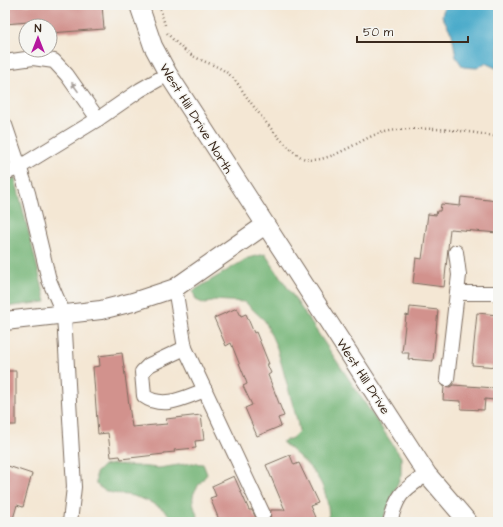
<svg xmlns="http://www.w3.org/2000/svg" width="503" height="527" viewBox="0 0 503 527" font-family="'Architects Daughter',sans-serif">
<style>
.forest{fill:#73b476;stroke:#576f4a}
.water{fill:#4babca;stroke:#436a74}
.building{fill:#d2928d}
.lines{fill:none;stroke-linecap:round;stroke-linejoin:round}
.minor-casing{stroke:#7c6c5e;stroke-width:16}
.tertiary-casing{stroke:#7c6c5e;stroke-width:20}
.path{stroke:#7c6c5e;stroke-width:2.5;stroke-dasharray:1 3;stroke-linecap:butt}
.minor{stroke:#fff;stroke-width:14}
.tertiary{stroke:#fff;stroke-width:18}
.oneway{fill:#a79f9a}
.labels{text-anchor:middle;stroke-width:3;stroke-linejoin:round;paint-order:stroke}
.street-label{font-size:13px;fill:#3b2a1e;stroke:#f6f6f2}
</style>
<rect width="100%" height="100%" fill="#f6f6f2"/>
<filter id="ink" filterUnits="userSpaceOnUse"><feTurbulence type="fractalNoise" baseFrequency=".025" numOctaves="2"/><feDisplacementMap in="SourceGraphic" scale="8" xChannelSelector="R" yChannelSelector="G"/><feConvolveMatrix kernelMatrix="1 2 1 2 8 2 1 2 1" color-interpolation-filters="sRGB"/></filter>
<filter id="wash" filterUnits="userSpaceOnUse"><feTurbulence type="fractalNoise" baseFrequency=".012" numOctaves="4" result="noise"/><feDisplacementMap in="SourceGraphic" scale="16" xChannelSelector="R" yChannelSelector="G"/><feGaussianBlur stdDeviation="0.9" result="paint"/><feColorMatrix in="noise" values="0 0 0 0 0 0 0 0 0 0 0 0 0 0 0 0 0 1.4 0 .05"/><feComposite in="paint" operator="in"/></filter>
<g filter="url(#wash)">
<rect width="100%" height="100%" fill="#f4e7d4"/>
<!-- forest -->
<g class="forest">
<path d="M15,178L46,302L5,307V183Z"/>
<path d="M265,254L401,457V475L382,522H329C329,480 311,467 282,442L292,438L299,431L297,420L277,348L265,321L245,302L214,300L205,304L196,300L193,291L248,258Z"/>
<path d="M192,463L203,464L207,474C190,496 189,496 200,522H173C169,508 146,500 133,496C118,493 107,495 96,484V473L103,466L114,464L159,468Z"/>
</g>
<!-- water -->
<path class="water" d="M448,5H498V69L485,63L477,68L463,67L456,57L452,34L442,16L444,8Z"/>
<g id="blocks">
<!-- building -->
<g class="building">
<path d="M5,5H102L104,29L50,33V26H41L40,21L5,24Z"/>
<path d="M461,197L498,201V233L450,229L444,287L413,283L416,258L422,259L428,214L436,215L437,211H440L441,204L460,206Z"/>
<path d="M410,307L438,310L433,361L408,359L409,353H402L406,315L409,316Z"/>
<path d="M237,308L241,316L246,314L254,333L256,332L269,364H267L271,373L268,375L284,416L278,418L281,426L257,436L245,408L252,405L243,386L247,384L245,378L231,343L226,346L214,318Z"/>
<path d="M477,313L498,315V367L472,365Z"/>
<path d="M122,353L132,427L167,424L166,419L201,415L204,440L195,441L196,448L174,450L175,452L164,453V454L121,459L120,456L111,457L108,433L98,434L93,367L100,366L99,356Z"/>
<rect x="5" y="371" width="11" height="54"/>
<path d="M453,385L495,388L494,400L485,399L484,410L461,409V401L443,400L444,386L450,387Z"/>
<path d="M290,455L294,465L299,463L318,503L310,506L317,522H265L270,519L271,510H285L266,465Z"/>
<path d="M5,465L32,474L23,507L17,505L12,522H5Z"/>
<path d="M234,476L249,510H252L256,518L261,522H220L210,498L216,496L212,486Z"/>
</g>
</g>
</g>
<g filter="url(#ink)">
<use href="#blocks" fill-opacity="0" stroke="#7c6c5e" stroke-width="1"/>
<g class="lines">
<!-- minor casing -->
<g class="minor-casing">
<g id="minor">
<path d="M5,62L33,58L54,61L67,75L98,119"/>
<path d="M5,125L28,193L49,280L64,315L74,487L70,522"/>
<path d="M5,173L18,168L98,119L140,90L168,74"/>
<path d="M175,288L185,348L263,514"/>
<path d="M457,293H498"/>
<path d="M185,348L149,365L142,372L144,396C163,410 186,397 205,390"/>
<path d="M447,379L459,275L456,252"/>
<path d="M390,522C398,492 403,491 427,474"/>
</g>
</g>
<!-- tertiary casing -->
<g class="tertiary-casing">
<g id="tertiary">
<path d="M139,5L153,46L168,74L427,474L468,522"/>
<path d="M5,321L101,310L133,302L175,288L265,225"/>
</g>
</g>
<!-- path -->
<g class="path">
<path d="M159,5L165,25"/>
<path d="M167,33C174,41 185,52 195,57C208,64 221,66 232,77C238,83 241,89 246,96C260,115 281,144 301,157C321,169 359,140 377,134C409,124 466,130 498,137"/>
</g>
<!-- minor -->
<use href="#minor" class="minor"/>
<!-- tertiary -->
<use href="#tertiary" class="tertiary"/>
</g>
<!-- one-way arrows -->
<defs><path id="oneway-solid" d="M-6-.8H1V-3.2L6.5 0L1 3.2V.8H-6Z"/></defs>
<use class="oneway" href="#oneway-solid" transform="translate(75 87) rotate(-125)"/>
</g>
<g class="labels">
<!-- street labels -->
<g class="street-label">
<text transform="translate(197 118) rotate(58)" y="5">West Hill Drive North</text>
<text transform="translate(364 376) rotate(57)" y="5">West Hill Drive</text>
</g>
</g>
<!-- margin -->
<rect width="503" height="527" fill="none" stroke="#f6f6f2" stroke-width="20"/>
<!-- north arrow -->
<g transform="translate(38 38)"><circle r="19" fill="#f6f6f2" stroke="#aba49d"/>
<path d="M0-3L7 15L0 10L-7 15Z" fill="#b5179e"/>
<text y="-6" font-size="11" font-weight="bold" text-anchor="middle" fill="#3b2a1e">N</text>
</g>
<!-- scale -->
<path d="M357 36v6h111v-6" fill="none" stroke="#3b2a1e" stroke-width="2"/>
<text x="363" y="36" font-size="12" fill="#3b2a1e" stroke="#f6f6f2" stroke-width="3" paint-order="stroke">50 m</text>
</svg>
